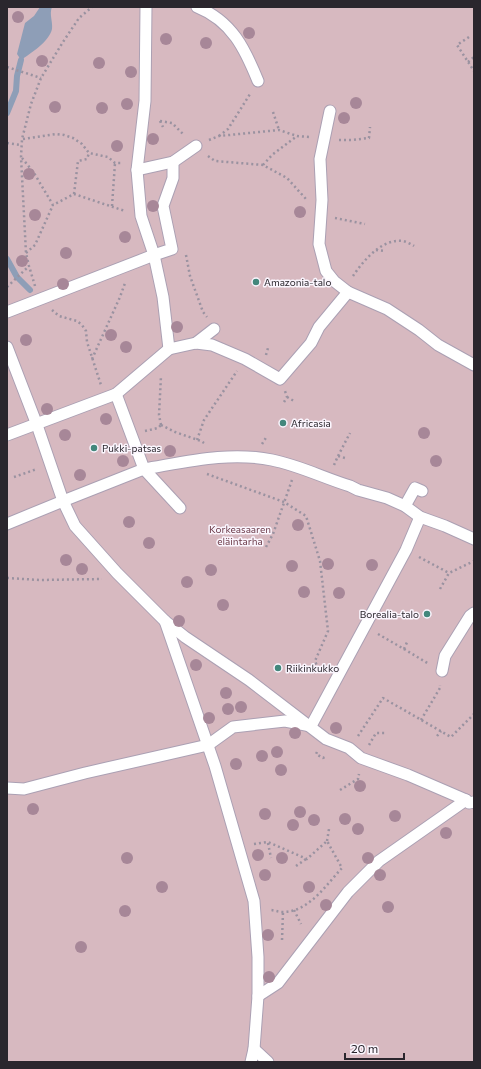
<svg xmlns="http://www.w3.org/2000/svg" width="481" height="1069" viewBox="0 0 481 1069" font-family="Commissioner,sans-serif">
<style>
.green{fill:#d7b9c0}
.water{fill:#8e9eb7}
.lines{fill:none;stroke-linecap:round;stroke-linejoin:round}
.stream{stroke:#8e9eb7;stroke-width:6}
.service-casing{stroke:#aba0b3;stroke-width:13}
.path{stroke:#9a92a0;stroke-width:2.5;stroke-dasharray:2 3;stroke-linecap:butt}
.service{stroke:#fff;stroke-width:11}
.tree{fill:#a78798}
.poi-dot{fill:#43877c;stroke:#fbf6fe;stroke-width:1.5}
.labels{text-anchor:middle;stroke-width:3;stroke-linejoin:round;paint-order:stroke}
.poi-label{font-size:10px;fill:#2a262d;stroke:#fbf6fe;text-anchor:start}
.park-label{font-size:10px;fill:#6b3a48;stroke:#fbf6fe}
</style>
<rect width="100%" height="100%" fill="#f1e6fa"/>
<!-- green -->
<rect class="green" x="7" y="7" width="467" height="1055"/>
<!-- water -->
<path class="water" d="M40,7H52C49,14 53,22 52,29C49,42 31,53 21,60L17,54L25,23L34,16Z"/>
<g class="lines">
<!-- stream -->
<g class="stream">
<path d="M7,113L16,91L17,76L21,60"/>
<path d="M7,259L17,277L30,290"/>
</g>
<!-- service casing -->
<g class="service-casing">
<g id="service">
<path d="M146,7L145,101L137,170L141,216L154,255L163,297L169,349"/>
<path d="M197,7C232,21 245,49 258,81"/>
<path d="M330,111L320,159L322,200L319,244L326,271L334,281L348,292L387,309L419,330L438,345L474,365"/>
<path d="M137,170L173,162L196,146"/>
<path d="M7,312L154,255L172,249L163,206L173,178V162"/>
<path d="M196,343L214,329"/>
<path d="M7,347L37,425L63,501L75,526L117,573L165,621L185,637L249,680L326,739L349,748L361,758L408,775L466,800L469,803L474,802"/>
<path d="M7,435L116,394L169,349L196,343L212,345L245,359L280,379L311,343L319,327L348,292"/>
<path d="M144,469C186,462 229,451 272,460C298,465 324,478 350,486L358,490L387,498L405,506L420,517L445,526L474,539"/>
<path d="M144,469L180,508"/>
<path d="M405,506L415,488L422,491"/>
<path d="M7,524L63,501L144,469L116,394"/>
<path d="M165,621L215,766L254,901L258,957V996L254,1049L251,1062"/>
<path d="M442,671L445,656L470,616L474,613"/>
<path d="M7,788L24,789L85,773L208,745L233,727L285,721L311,726L406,550L420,517"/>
<path d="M258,996L278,983L348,892L379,861L466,800"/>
<path d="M254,1049L268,1062"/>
</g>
</g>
<!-- path -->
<g class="path">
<path d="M469,37L457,45L474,71"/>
<path d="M468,62L474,57"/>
<path d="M7,67L41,78"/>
<path d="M273,112L279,130"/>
<path d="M160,121L172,123L184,135"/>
<path d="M160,121L163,127"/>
<path d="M219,136L228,129L250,94"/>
<path d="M23,139L56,134L64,135L73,138L82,144L89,153L108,157L115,163H122"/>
<path d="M209,140L219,136L279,130L297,136L310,137"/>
<path d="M339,140H352L369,138L370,127"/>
<path d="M7,143L21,145"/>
<path d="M208,156L215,161L263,165L287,178L306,199"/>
<path d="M22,158L34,173L53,205L74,194L125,211"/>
<path d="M263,165L272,155L297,136"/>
<path d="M74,194L78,161L87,159L89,153"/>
<path d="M112,206L115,163"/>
<path d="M335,218L365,224"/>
<path d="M376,250L385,251"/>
<path d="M26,253L35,245L53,205"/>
<path d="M186,255L190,276L203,312L207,317"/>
<path d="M353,276C363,261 382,238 403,241C407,242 411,244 414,246"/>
<path d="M35,286L29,266L26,253L21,157L22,139L31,104L41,78L63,42L79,18L92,7"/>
<path d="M7,287L29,266"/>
<path d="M52,310L59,316L77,321L82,325L86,331L87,342L101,385"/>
<path d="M266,355L268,348"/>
<path d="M92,359L120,297L125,283"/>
<path d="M287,397L294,401"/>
<path d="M284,402L287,397L285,391"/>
<path d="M161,425L159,415L161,376"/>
<path d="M161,425L175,432L201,441L204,443"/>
<path d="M145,431L158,428L161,425"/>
<path d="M197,440L204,420L237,371"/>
<path d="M262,444L267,436"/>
<path d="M338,456L350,433"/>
<path d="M334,465L338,456L345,458"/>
<path d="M207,474L284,502L306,516L320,561L328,631L315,661L317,666L324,671"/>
<path d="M14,477L37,469"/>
<path d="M266,547L273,534L292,480"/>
<path d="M419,557L449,573"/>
<path d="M7,578L40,580L102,579"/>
<path d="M440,589L449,573L474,561"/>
<path d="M378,634L404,649L408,640"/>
<path d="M404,649L429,664"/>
<path d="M421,720L440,688V685"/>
<path d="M358,736L383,698L451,737L474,714"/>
<path d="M437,736L441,731"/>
<path d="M369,745L376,733H386"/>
<path d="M317,752L316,754L323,758L327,756"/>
<path d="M340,790L358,779L359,774"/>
<path d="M327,841L329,829"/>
<path d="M268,843L271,858"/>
<path d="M254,844L268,842L307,859L327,841L342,868C326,885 309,912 283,912C278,912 274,910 270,910"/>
<path d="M296,866L306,859"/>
<path d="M294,910L301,924"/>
<path d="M282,940L283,912"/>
</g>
<!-- service -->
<use href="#service" class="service"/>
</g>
<!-- trees -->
<g class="tree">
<circle cx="18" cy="17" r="6"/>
<circle cx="249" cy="33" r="6"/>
<circle cx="166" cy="39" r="6"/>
<circle cx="206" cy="43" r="6"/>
<circle cx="42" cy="61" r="6"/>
<circle cx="99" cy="63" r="6"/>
<circle cx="131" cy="72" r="6"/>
<circle cx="356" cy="103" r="6"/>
<circle cx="127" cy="104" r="6"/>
<circle cx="55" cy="107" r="6"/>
<circle cx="102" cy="108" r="6"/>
<circle cx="344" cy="118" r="6"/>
<circle cx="153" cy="139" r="6"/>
<circle cx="117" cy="146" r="6"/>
<circle cx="29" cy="174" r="6"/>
<circle cx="153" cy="206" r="6"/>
<circle cx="300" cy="212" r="6"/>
<circle cx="35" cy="215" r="6"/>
<circle cx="125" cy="237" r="6"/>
<circle cx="66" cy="253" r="6"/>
<circle cx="22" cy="261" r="6"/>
<circle cx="63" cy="284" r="6"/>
<circle cx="177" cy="327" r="6"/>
<circle cx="111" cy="335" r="6"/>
<circle cx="26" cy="340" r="6"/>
<circle cx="126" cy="347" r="6"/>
<circle cx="47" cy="409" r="6"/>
<circle cx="106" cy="419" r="6"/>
<circle cx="424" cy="433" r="6"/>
<circle cx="65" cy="435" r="6"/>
<circle cx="170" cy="451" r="6"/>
<circle cx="123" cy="461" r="6"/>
<circle cx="436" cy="461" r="6"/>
<circle cx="80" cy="475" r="6"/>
<circle cx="129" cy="522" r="6"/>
<circle cx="298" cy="525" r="6"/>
<circle cx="149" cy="543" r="6"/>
<circle cx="66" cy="560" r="6"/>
<circle cx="328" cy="564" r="6"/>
<circle cx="372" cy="565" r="6"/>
<circle cx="292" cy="566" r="6"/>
<circle cx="82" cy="569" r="6"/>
<circle cx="211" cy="570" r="6"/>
<circle cx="187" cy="582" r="6"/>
<circle cx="304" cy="592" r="6"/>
<circle cx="339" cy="593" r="6"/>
<circle cx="223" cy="605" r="6"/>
<circle cx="179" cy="621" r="6"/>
<circle cx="196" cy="665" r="6"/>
<circle cx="226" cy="693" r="6"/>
<circle cx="241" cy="707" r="6"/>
<circle cx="228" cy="709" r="6"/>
<circle cx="209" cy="718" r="6"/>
<circle cx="336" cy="728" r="6"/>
<circle cx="295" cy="733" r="6"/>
<circle cx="277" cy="752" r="6"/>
<circle cx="262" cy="756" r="6"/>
<circle cx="236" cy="764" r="6"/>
<circle cx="281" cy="770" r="6"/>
<circle cx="360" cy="786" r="6"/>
<circle cx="33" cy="809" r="6"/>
<circle cx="300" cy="812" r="6"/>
<circle cx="265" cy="814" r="6"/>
<circle cx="395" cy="816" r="6"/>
<circle cx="345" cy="819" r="6"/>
<circle cx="314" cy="820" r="6"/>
<circle cx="293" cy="825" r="6"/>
<circle cx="358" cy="829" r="6"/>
<circle cx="446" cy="833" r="6"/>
<circle cx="258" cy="855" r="6"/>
<circle cx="127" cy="858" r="6"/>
<circle cx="282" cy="858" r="6"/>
<circle cx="368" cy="858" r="6"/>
<circle cx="265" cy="875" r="6"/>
<circle cx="380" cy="875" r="6"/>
<circle cx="162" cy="887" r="6"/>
<circle cx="309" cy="887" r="6"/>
<circle cx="326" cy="905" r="6"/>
<circle cx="388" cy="907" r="6"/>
<circle cx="125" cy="911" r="6"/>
<circle cx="268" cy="935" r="6"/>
<circle cx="81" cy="947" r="6"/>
<circle cx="269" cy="977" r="6"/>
</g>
<!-- markers -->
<g class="poi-dot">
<circle cx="256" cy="282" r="4"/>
<circle cx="283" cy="423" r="4"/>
<circle cx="94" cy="448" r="4"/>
<circle cx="427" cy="614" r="4"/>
<circle cx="278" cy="668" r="4"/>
</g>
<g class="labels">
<!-- poi labels -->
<g class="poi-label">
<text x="264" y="286">Amazonia-talo</text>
<text x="291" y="427">Africasia</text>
<text x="102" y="452">Pukki-patsas</text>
<text x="419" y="618" text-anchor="end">Borealia-talo</text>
<text x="286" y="672">Riikinkukko</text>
</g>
<!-- park labels -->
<g class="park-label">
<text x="240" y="533">Korkeasaaren<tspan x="240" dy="12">eläintarha</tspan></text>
</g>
</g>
<!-- border -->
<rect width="481" height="1069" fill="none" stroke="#2a262d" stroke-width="16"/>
<!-- scale -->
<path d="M345 1053v6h59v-6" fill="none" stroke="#2a262d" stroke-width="2"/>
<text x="351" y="1053" font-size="12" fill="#2a262d" stroke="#fbf6fe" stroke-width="3" paint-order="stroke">20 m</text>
</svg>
